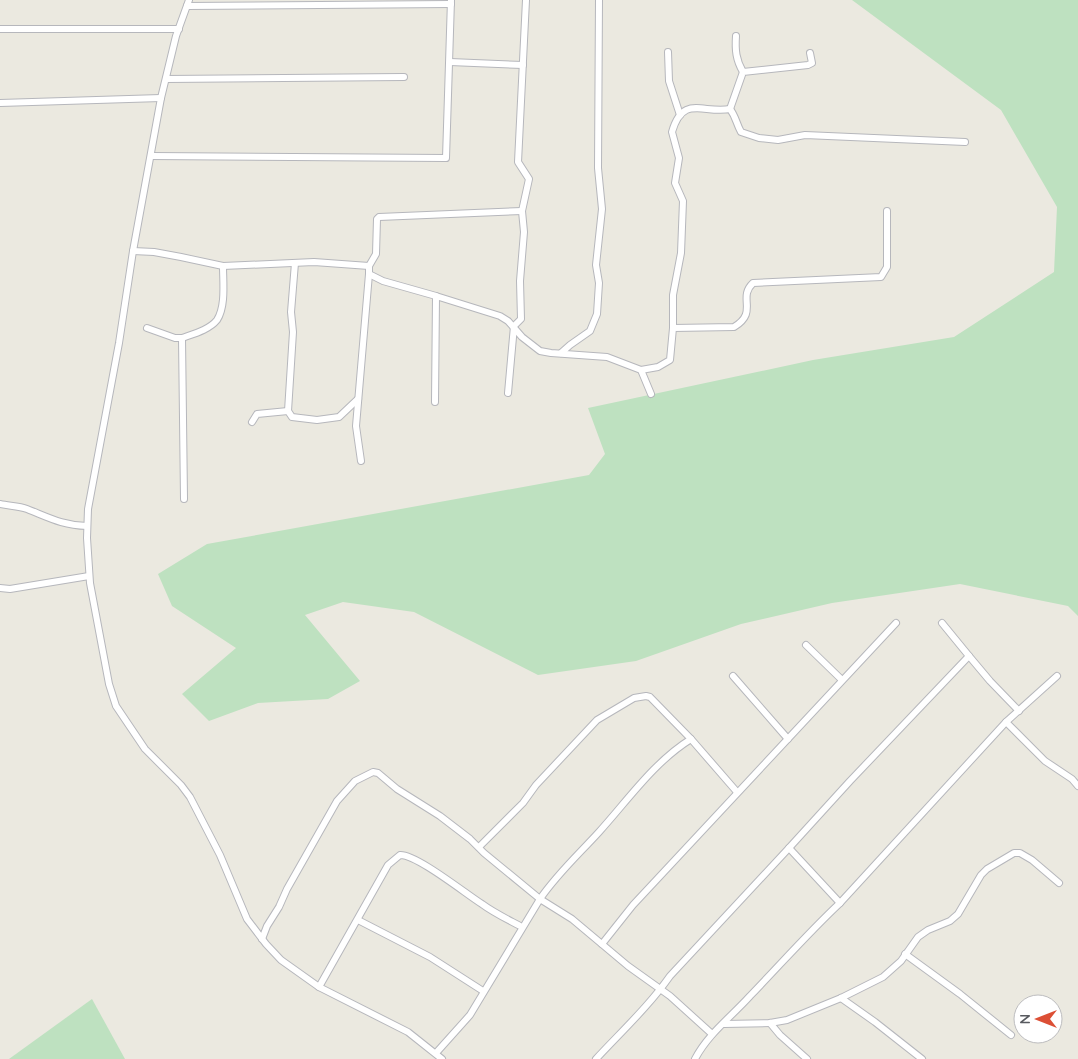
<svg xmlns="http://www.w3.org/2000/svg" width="1078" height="1059" viewBox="0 0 1078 1059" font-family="Quicksand,sans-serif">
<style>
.green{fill:#bee1c0}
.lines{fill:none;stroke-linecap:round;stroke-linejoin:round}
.minor-casing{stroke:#b6b7bc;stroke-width:8}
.minor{stroke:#fff;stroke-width:6}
</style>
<rect width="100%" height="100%" fill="#ebe9e0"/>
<!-- green -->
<g class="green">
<path d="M852,0H1078V616L1068,606L960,584L832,603L741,624L636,661L538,675L414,612L343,602L305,615L360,681L328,699L258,703L209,721L182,694L236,648L172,606L158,574L207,544L589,475L605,454L588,408L813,360L954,337L1054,272L1057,207L1001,110Z"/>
<path d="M92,999L125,1059H9Z"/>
</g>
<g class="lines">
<!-- minor casing -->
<g class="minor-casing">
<g id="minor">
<path d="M189,0L176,36L161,98L133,251L119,343L88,509L87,538L90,583L109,684L116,706L145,749L181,785L190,797L220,855L247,919L266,944L281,960L319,987L408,1032L442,1059"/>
<path d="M187,6L451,4"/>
<path d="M0,29H179"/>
<path d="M736,36C735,50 736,60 743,72"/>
<path d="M668,52L669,81L680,115"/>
<path d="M450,62L523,65"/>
<path d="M166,79L404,77"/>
<path d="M0,103L161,98"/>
<path d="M730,109L743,72L808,65L812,63L810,53"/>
<path d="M151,156L446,158L451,0"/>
<path d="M133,251L154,252L181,257L223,266L314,262L369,266"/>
<path d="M436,296L500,316L508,321L522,337L540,351L551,353L607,357L641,370L651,394"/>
<path d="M147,328L175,338H182"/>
<path d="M673,328V295L681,253L683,201L675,183L679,158L672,132C683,94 703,114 730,109C736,117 736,123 741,132L759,138L778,140L805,135L965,142"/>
<path d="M561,353L570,345L590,331L597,314L599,283L596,265L602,209L598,168L599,0"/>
<path d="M641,370L658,367L670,360L673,328L734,327C759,312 737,298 753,283L881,277L887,267V211"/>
<path d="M508,393L514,326L521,319L520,281L524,232L522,211L529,179L518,162L526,0"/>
<path d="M435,402L436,296L383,281L369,274V266L376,254L377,219L379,217L522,211"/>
<path d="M288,411L293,332L291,312L295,263"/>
<path d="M252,422L257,414L288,411L292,417L317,420L339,417L358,399"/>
<path d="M361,461L356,426L369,274"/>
<path d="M184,499L182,338C193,334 209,330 217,320C226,306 223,282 223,266"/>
<path d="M0,504C9,506 19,506 27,509C50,518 62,525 87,526"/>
<path d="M0,588L10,589L89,576"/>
<path d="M806,645L842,680"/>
<path d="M969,656L990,681L1019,711"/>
<path d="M733,676L788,739"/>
<path d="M1006,722L1045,761L1072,779L1078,786"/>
<path d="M479,847L523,803L536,785L597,720L634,698L646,696L650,697L691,739L737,792"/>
<path d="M789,848L850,781L969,656L942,623"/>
<path d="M358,920L430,957L483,991"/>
<path d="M262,939L267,926L279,907L287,889L337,801L355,781L373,772L378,773L397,789L440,816L470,839L484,853L540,899C557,874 579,854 599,832C628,800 654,762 691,739"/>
<path d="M602,944L633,905L896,623"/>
<path d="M905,954L960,994L1011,1035"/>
<path d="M319,987L388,865L400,855C416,854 466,894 482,904C494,913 509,920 522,927"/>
<path d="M841,998L875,1022L922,1059"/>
<path d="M770,1023L780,1035L807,1059"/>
<path d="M724,1024L770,1023L787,1020L841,998L883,977L901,961L918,937L928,930L950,921L958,914L981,875L987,869L1014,853H1020L1032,860L1059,883"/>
<path d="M436,1053L470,1015L540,899L572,919L628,966L670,996L712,1034"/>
<path d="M596,1059C621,1032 649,1006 670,976L789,848L840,903"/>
<path d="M695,1059C708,1034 731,1017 750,996C780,965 809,932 840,903L1006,722L1057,676"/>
</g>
</g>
<!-- minor -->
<use href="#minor" class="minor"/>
</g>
<!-- north arrow -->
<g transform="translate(1038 1019) rotate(270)"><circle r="24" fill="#ffffff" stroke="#bdbdbf"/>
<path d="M0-4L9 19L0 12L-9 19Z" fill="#dc4f35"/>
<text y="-8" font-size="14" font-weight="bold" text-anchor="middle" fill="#595b60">N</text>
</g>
</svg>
